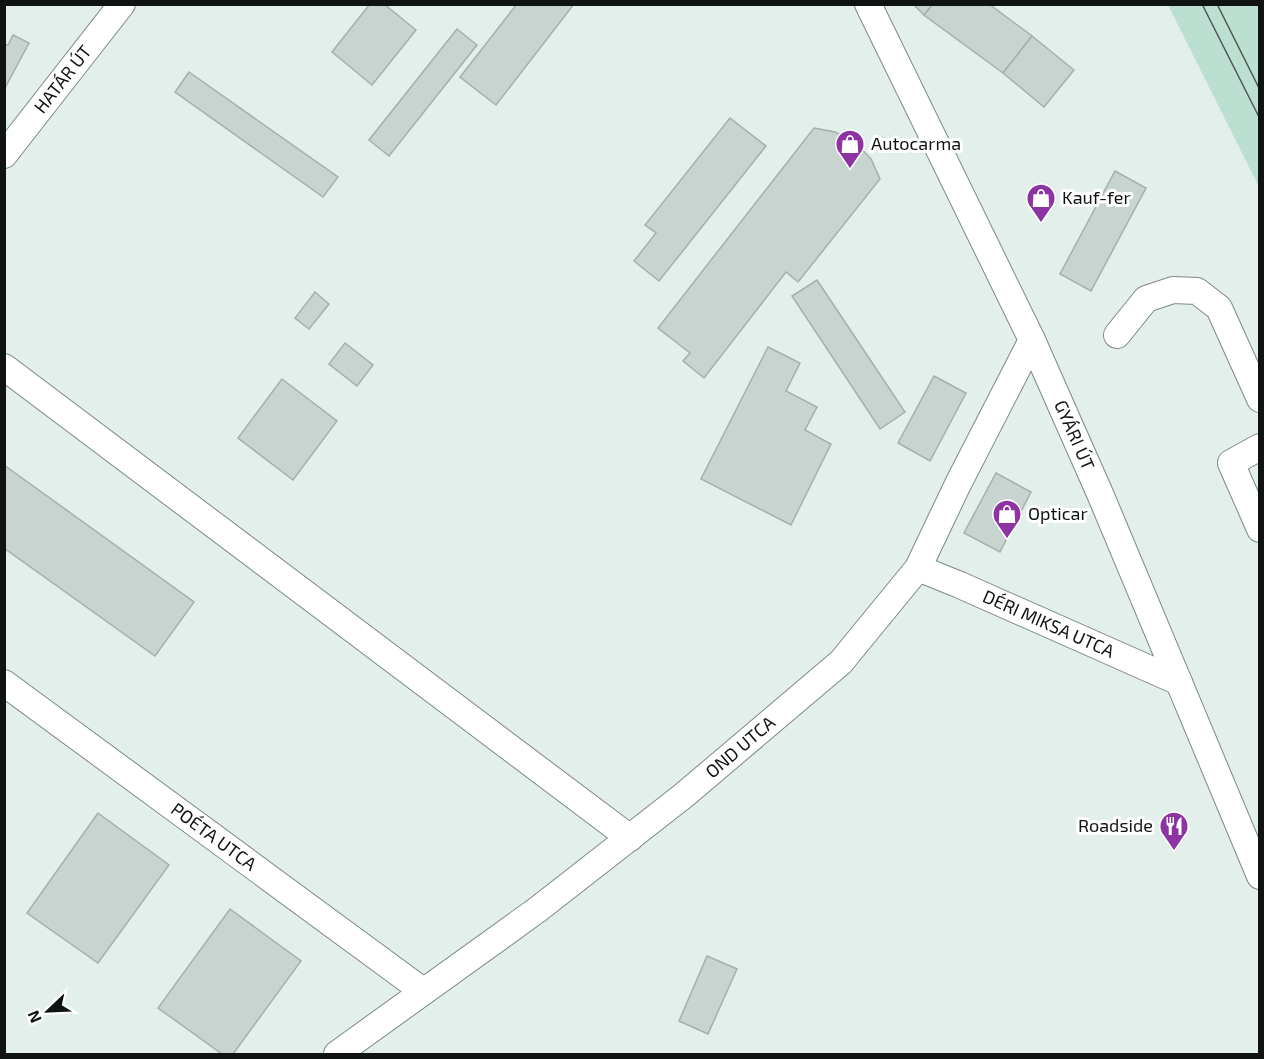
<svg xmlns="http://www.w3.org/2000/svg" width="1264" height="1059" viewBox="0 0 1264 1059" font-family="'Exo 2',sans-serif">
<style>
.green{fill:#bbe0d1}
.building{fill:#c7d4cf;stroke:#a4b0ab;stroke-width:1.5}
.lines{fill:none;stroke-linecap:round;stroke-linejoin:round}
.minor-casing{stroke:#7d8984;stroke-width:28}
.minor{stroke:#fff;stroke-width:26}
.tram{stroke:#4e5653;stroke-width:1.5}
.labels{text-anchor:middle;stroke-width:6;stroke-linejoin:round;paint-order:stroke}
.street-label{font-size:18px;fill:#0f1412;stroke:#fff}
.poi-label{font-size:18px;fill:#0f1412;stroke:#fff;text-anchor:start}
</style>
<rect width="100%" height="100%" fill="#e2efea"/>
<!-- green -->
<path class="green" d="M1168,5H1259V187Z"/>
<!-- building -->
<g class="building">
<path d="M370,4H384L416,30L372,85L332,52Z"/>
<path d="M517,4H574L496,105L460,77Z"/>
<path d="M913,4H933L924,15Z"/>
<path d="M933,4H989L1032,36L1003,73L924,15Z"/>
<path d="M457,29L477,45L389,156L369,140Z"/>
<path d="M13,35L29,43L6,86L4,85V44L8,45Z"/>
<path d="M1032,36L1074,70L1044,107L1003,73Z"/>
<path d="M189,72L338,177L323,197L175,92Z"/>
<path d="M730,118L766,146L659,281L634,261L656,233L645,225Z"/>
<path d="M814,128L835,132L854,141L871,159L880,179L798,282L786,272L704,378L683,361L690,353L658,328Z"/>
<path d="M1115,171L1146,188L1091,291L1060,274Z"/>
<path d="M817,280L905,412L880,429L792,296Z"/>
<path d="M315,292L329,304L309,329L295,318Z"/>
<path d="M345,343L373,365L357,386L329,364Z"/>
<path d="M768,347L800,363L786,391L817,407L805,430L831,444L791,525L701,479Z"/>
<path d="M934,376L966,393L930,461L898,443Z"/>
<path d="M282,379L337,421L293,480L238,438Z"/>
<path d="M4,465L194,602L155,656L4,548Z"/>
<path d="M996,473L1031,492L1000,552L964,533Z"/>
<path d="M98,813L169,865L98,963L27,913Z"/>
<path d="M230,909L301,961L233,1054H222L158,1008Z"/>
<path d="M707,956L737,969L708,1034L679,1021Z"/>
</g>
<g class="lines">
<!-- minor casing -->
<g class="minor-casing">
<g id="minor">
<path id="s1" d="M868,4L1032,340L1101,496L1260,876"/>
<path id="s2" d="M4,155L122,4"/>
<path d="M1117,335L1146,299L1173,290L1197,291L1219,308L1260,399"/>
<path d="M4,367L630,838"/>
<path d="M1260,447L1231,463L1260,529"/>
<path id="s3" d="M918,568L960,585L1179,682"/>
<path id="s4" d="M4,683L423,991"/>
<path id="s5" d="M337,1054L537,910L683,796L841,662L918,568L958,484L1032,340"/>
</g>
</g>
<!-- minor -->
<use href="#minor" class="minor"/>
<!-- tram -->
<g class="tram">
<path d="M1202,4L1260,119"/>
<path d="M1217,4L1260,90"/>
</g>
</g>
<!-- icons -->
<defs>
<g id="shop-pin" transform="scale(1.5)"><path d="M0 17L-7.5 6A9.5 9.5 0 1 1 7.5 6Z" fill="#8c34a1" stroke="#fff"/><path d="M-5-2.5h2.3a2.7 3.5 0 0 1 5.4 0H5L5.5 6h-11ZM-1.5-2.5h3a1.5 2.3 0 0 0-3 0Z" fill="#fff"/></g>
<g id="restaurant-pin" transform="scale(1.5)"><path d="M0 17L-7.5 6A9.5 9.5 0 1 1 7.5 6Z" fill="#8c34a1" stroke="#fff"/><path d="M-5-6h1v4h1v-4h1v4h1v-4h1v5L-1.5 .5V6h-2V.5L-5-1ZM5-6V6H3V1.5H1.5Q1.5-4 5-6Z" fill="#fff"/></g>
</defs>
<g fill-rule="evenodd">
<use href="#shop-pin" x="850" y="144"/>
<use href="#shop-pin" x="1041" y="198"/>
<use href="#shop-pin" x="1007" y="514"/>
<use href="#restaurant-pin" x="1174" y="826"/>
</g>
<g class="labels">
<!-- street labels -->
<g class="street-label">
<text dy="6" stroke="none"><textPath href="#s2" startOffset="96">HATÁR ÚT</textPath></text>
<text dy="6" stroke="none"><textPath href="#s1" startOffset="478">GYÁRI ÚT</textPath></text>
<text dy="6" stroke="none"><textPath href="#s3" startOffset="142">DÉRI MIKSA UTCA</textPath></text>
<text dy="6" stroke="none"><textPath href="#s5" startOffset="507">OND UTCA</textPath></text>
<text dy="6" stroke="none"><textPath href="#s4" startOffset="260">POÉTA UTCA</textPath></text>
</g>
<!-- poi labels -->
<g class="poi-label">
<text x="871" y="150">Autocarma</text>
<text x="1062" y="204">Kauf-fer</text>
<text x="1028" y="520">Opticar</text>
<text x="1153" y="832" text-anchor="end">Roadside</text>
</g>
</g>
<!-- border -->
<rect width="1264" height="1059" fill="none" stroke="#0f1412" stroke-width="12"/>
<!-- north arrow -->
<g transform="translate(48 1011) rotate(247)" stroke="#ffffff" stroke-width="4.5" paint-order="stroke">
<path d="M0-4.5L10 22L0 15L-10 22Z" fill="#0f1412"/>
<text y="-9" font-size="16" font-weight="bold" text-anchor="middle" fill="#0f1412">N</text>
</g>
</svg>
